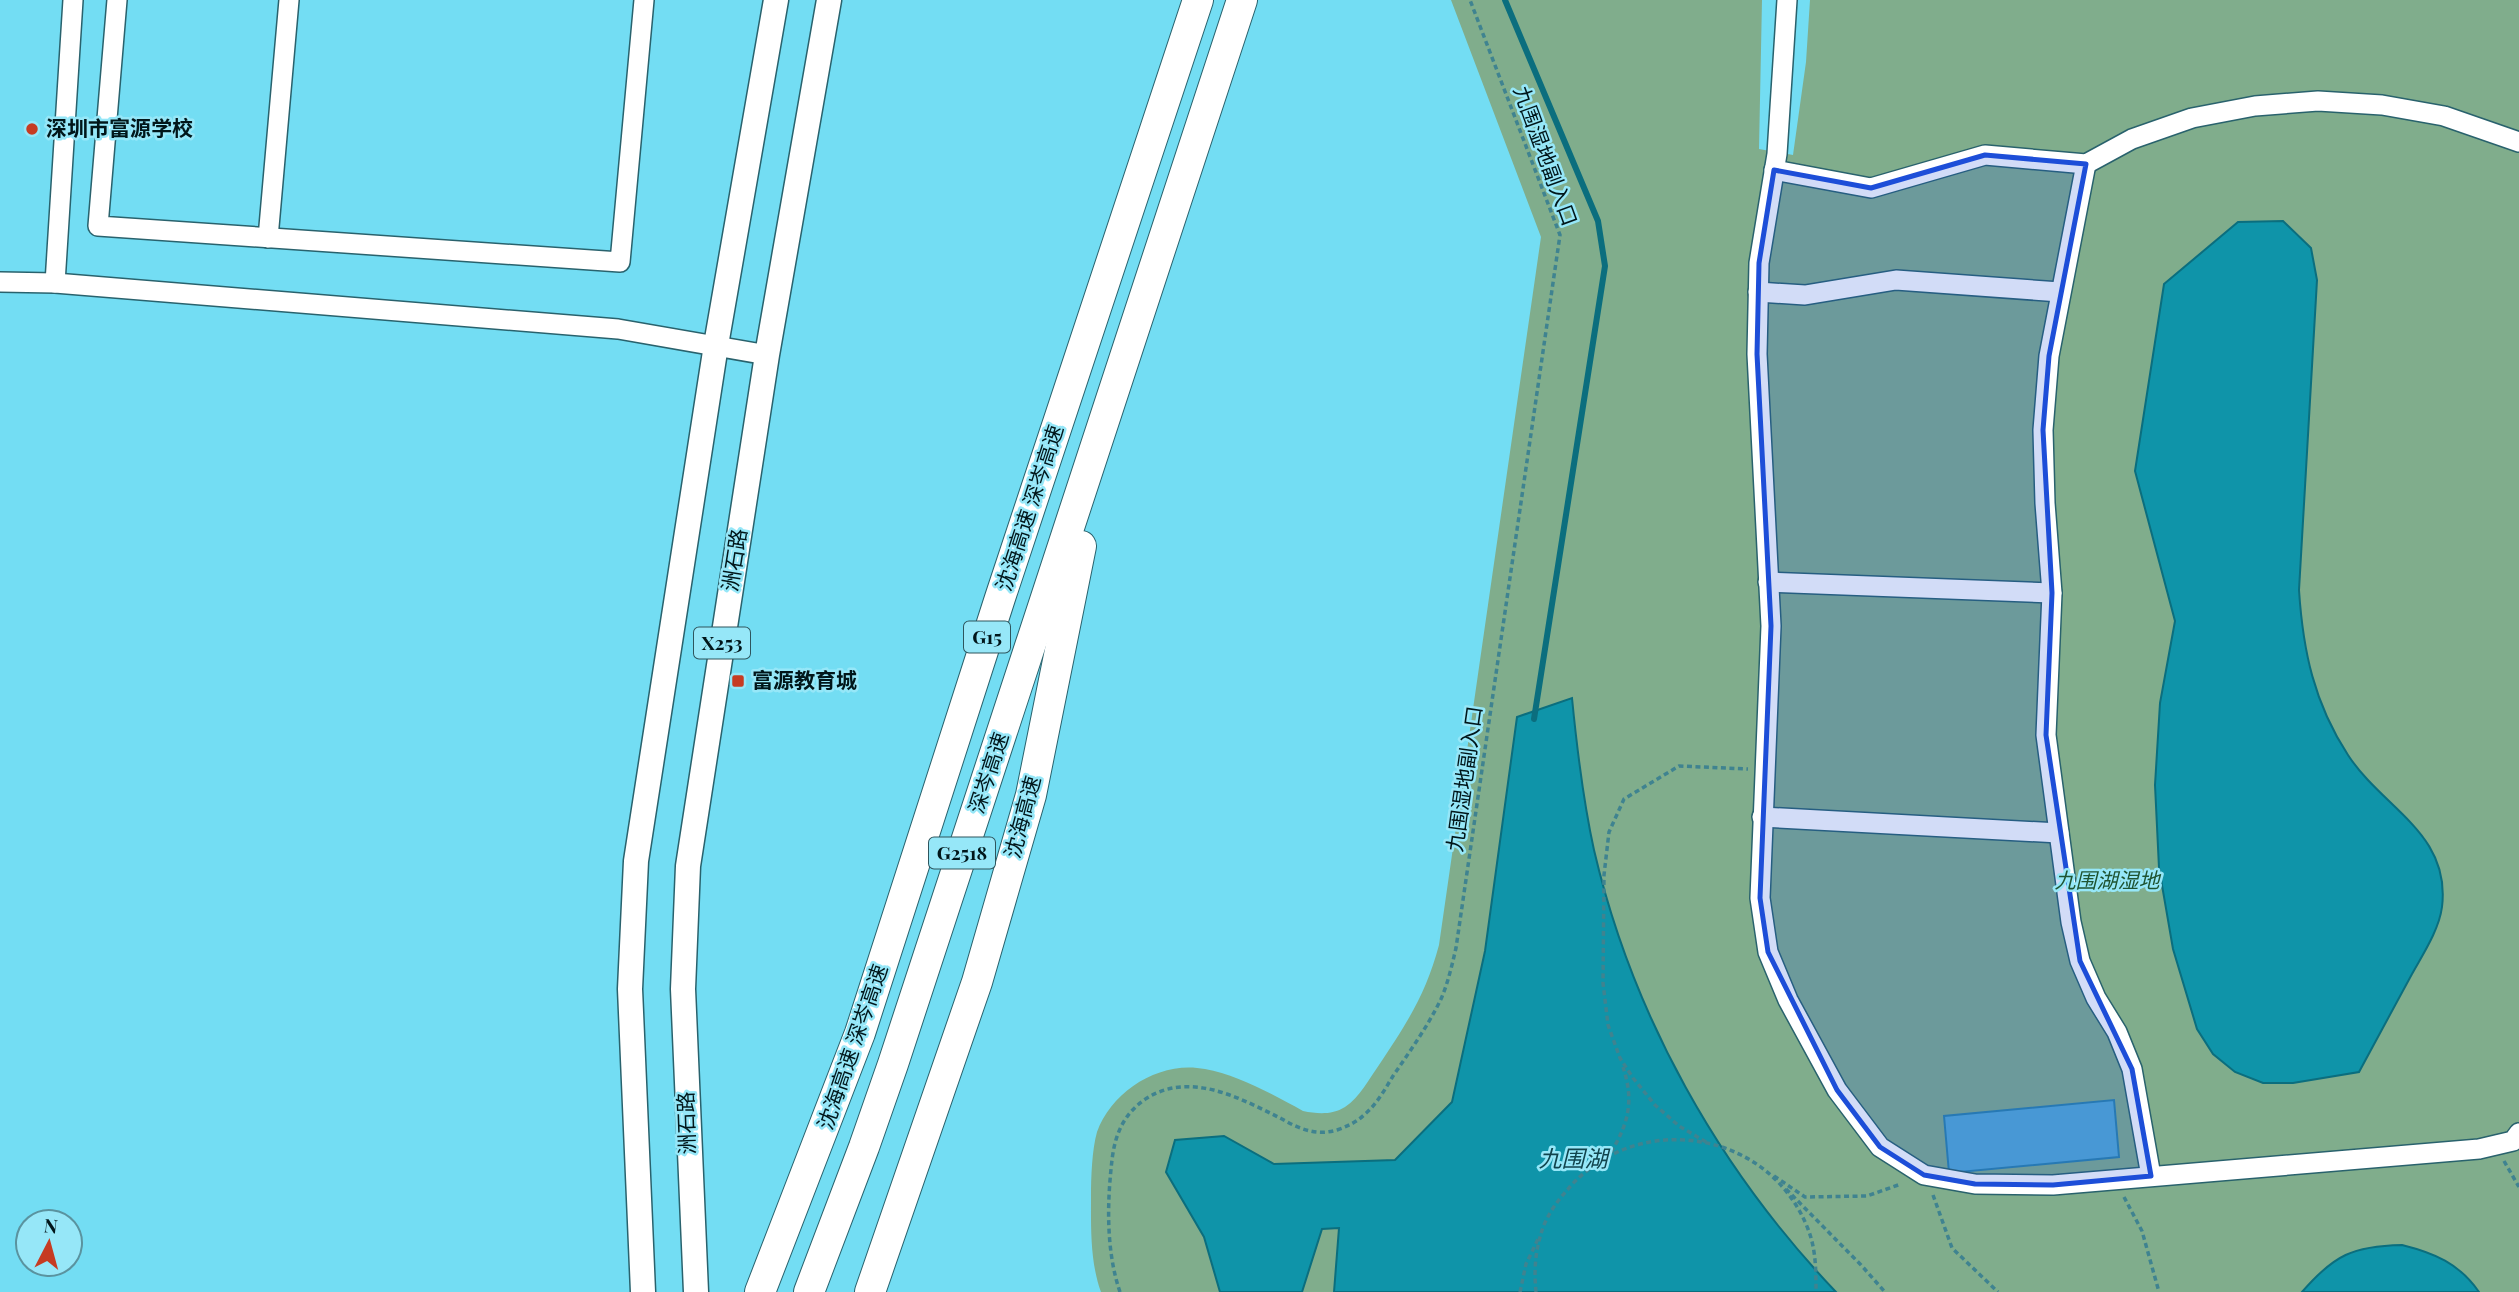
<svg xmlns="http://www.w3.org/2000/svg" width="2519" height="1292" viewBox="0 0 2519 1292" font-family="'Playfair Display','Noto Sans SC',serif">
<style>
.green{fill:#80ad8c}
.water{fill:#0f94a9;stroke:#0b6e7e;stroke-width:2}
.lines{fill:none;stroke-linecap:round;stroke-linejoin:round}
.stream{stroke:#0b6e7e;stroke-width:6}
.building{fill:#53aad5;stroke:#2a84ac;stroke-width:2}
.minor-casing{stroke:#29626d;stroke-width:22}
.major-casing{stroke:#29626d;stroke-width:27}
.highway-casing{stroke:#29626d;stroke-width:32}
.path{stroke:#3f8390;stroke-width:3.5;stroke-dasharray:5 3.5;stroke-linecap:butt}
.minor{stroke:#fff;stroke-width:19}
.major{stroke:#fff;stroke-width:24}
.highway{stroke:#fff;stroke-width:30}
.marked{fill:#1d4ed8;fill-opacity:0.2;stroke:#1d4ed8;stroke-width:5;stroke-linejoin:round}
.poi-dot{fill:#c63b22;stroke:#96e7f8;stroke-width:2.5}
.labels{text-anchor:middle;stroke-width:5;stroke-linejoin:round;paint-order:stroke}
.shield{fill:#96e7f8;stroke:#2e555d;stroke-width:2}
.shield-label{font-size:19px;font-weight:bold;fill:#01161a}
.poi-label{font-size:21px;font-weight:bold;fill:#01161a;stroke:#96e7f8;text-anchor:start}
.street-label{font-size:21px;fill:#01161a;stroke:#96e7f8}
.park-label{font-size:21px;font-style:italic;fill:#1f5432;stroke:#96e7f8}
.water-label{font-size:23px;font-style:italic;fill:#11444d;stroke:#96e7f8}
</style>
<rect width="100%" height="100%" fill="#73ddf3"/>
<!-- green -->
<path class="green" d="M1451,0H1762L1759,149L1793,155L1806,62L1810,0H2519V1292H1101C1090,1262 1091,1227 1091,1196C1091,1178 1092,1149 1097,1132C1112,1090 1161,1060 1205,1069C1238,1075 1274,1095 1303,1111C1318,1114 1332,1115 1345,1107C1360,1097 1369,1079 1379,1065C1407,1023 1426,994 1439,945L1541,237Z"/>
<!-- water -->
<g class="water">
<path d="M2283,221L2311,248L2317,280L2299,590C2303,651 2314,703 2348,755C2383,809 2451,833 2442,907C2439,930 2423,954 2412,974C2394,1007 2376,1040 2359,1072L2293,1083H2263L2235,1072L2213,1054L2197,1029L2173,949L2159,868L2155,785L2160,703L2175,621L2135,471L2164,284L2238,222Z"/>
<path d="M1572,698C1577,749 1583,800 1594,850C1633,1017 1719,1169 1836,1292H1334L1339,1228L1322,1229L1302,1292H1220L1204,1237L1166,1172L1175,1140L1224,1136L1274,1164L1395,1160L1452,1102L1485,951L1517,717Z"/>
<path d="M2402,1245C2434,1253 2459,1263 2479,1292H2302C2334,1255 2353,1246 2402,1245Z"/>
</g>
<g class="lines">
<!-- stream -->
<path class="stream" d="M1505,0L1598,221L1605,266L1534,719"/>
</g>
<!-- building -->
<path class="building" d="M2114,1100L2119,1157L1949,1173L1944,1116Z"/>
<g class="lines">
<!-- minor casing -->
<g class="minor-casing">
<g id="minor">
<path d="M117,0L98,226L620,262L644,0"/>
<path d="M1787,0L1777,154L1759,263L1757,354L1771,626L1760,898L1768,952L1788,1000L1837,1090L1880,1147L1924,1175L1975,1184L2053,1185L2479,1149L2513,1141L2519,1133"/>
<path d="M2086,164L2049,356L2043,430L2045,503L2052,593L2046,735L2071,922L2080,961L2096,998L2117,1032L2132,1069L2151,1176"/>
<path d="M1774,170L1871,188L1985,155L2086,164L2132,139L2192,118L2255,106L2318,101L2382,105L2444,116L2519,142"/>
<path d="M268,238L289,0"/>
<path d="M0,282L55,283L618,329L767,355"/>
<path d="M55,283L73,0"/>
<path d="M1758,292L1805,295L1896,280L2060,292"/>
<path d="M1768,582L2052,593"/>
<path d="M1762,817L2059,833"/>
</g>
</g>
<!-- major casing -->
<g class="major-casing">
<g id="major">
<path d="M643,1292L630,989L636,861L716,345L776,0"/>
<path d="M696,1292L683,989L688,866L767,355L829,0"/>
</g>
</g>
<!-- highway casing -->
<g class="highway-casing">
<g id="highway">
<path d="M760,1292L860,1033L1000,598L1198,0"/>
<path d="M809,1292L864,1147L893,1064L1242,0"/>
<path d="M870,1292L977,982L1031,795L1081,546"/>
</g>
</g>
<!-- path -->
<g class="path">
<path d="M1706,1142L1679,1126L1655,1105L1633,1078L1620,1058L1608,1025L1603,983L1604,875L1609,832L1624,799L1679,766L1748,769"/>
<path d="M1611,1152C1629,1123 1634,1100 1623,1067"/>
<path d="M2504,1161L2519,1187"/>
<path d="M1774,1176L1805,1197L1867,1196L1901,1184"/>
<path d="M1786,1189L1861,1265L1885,1292"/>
<path d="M1933,1195L1952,1248L1998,1292"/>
<path d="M2124,1197L2142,1231L2159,1292"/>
<path d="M1120,1292C1106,1251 1107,1203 1112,1160C1115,1134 1124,1113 1147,1098C1191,1071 1240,1098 1282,1119C1299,1129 1317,1136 1337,1130C1348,1126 1357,1122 1365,1114C1377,1104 1385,1089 1393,1076C1410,1051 1428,1026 1441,999C1448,983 1452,965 1456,948L1560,235L1470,0"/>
<path d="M1520,1292L1526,1264L1539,1237"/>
<path d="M1536,1292C1534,1272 1535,1253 1541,1234C1545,1218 1557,1201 1568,1189C1637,1109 1769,1129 1808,1229C1816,1249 1816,1271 1816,1292"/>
</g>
<!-- minor -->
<use href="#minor" class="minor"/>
<!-- major -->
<use href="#major" class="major"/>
<!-- highway -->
<use href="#highway" class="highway"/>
</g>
<!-- marked area -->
<path class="marked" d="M1985,155L2086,164L2049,356L2043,430L2052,593L2046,735L2080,961L2132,1069L2151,1176L2053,1185L1975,1184L1924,1175L1880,1147L1837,1090L1768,952L1760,898L1771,626L1757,354L1759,263L1774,170L1871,188Z"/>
<!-- markers -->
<g class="poi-dot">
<circle cx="32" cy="129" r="7"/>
<rect x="731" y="674" width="14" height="14" rx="3.5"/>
</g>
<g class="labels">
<!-- shield labels -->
<g class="shield">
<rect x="964" y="621.5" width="46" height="31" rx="5"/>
<rect x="694" y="627.5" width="56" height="31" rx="5"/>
<rect x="929" y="837.5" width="66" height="31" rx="5"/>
</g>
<g class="shield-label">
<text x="987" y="644">G15</text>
<text x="722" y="650">X253</text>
<text x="962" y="860">G2518</text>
</g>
<!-- poi labels -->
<g class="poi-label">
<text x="46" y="136">深圳市富源学校</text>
<text x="752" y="688">富源教育城</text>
</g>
<!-- street labels -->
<g class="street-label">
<text transform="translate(1545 156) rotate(70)" y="7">九围湿地副入口</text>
<text transform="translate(1030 508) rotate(-72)" y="7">沈海高速 深岑高速</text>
<text transform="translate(735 560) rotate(-81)" y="7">洲石路</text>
<text transform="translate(989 773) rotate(-72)" y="7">深岑高速</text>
<text transform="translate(1465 779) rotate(-82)" y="7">九围湿地副入口</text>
<text transform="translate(1023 817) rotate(-75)" y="7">沈海高速</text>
<text transform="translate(853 1047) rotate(-71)" y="7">沈海高速 深岑高速</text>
<text transform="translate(687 1123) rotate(-92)" y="7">洲石路</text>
</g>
<!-- park labels -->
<g class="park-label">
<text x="2107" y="888">九围湖湿地</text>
</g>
<!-- water labels -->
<g class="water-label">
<text x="1573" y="1167">九围湖</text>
</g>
</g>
<!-- north arrow -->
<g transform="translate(49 1243) rotate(6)"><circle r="33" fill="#96e7f8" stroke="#5a939f" stroke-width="2"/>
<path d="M0-5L12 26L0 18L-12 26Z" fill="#c63b22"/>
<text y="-10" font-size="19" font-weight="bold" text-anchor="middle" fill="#01161a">N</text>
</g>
</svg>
